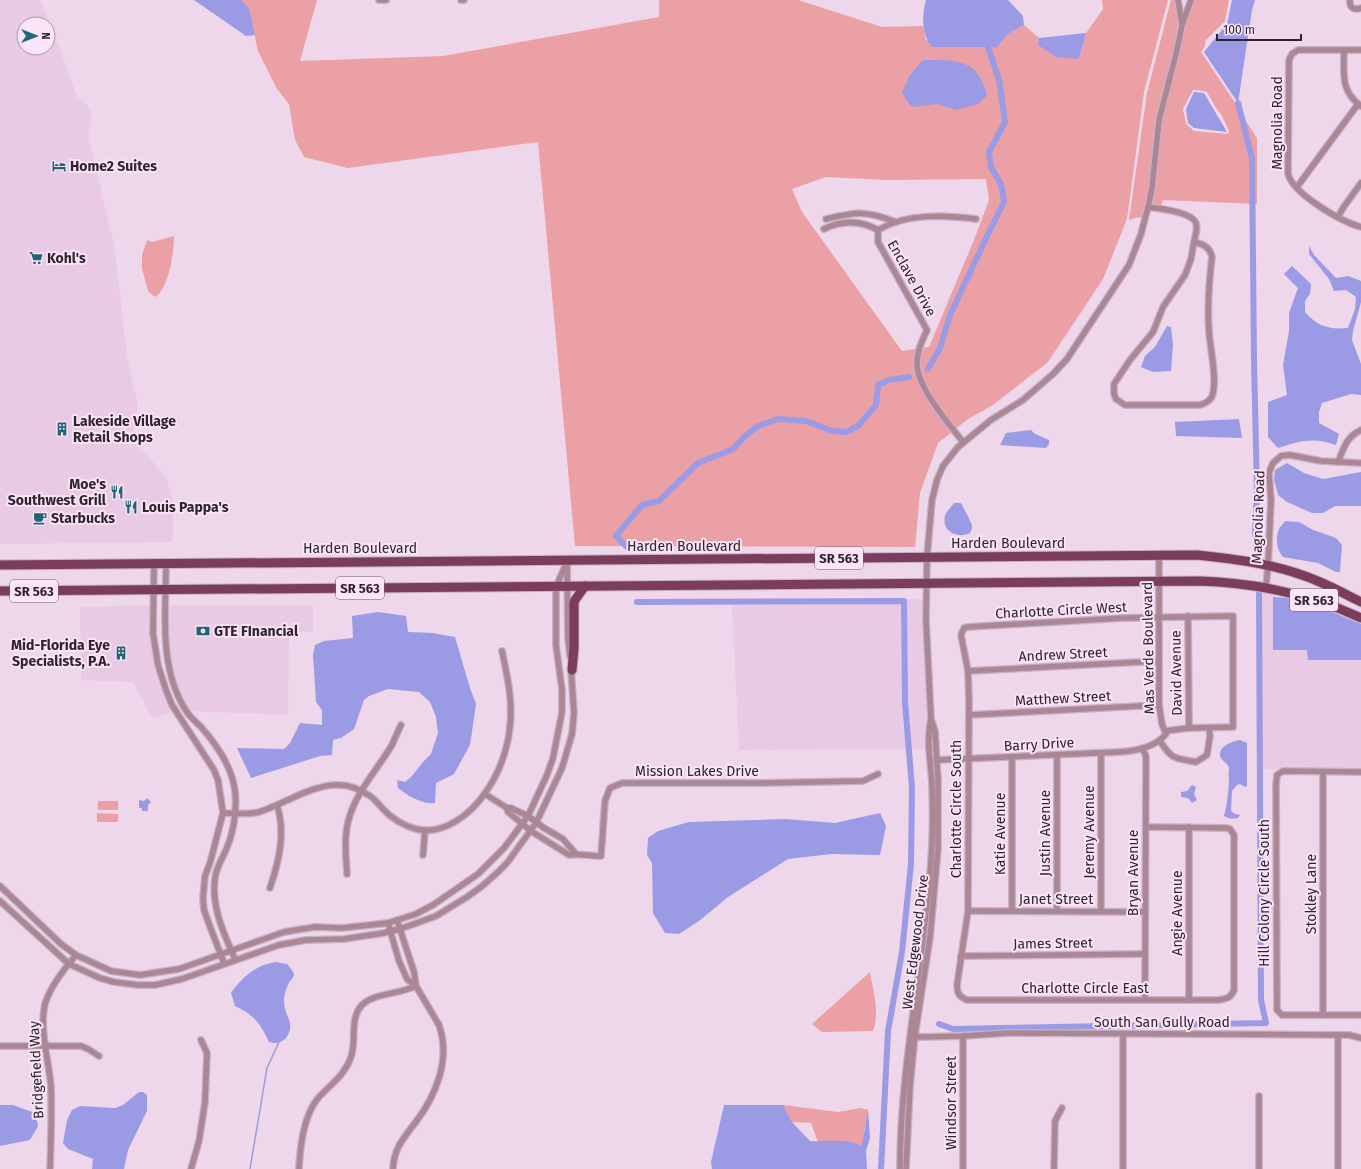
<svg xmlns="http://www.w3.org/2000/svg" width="1361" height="1169" viewBox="0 0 1361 1169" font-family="'Fira Sans',sans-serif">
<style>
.built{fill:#e8cae5;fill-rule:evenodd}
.green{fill:#eaa0a4;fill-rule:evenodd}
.water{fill:#9b9ae5}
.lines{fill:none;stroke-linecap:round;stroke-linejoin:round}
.stream{stroke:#9b9ae5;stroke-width:1.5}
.canal{stroke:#9b9ae5;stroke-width:6}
.minor-casing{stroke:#c7b2c5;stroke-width:8}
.primary-casing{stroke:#c7b2c5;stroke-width:11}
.minor{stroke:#ab8796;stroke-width:5.5}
.primary{stroke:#7b3d5a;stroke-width:9}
.labels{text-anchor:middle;stroke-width:4;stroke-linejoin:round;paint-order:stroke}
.shield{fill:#fbe3f8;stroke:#6b5d69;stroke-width:1}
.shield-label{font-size:13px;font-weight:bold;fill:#2d242c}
.street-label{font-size:14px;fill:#2d242c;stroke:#fbe3f8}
.poi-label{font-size:14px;font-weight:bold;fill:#2d242c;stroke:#fbe3f8;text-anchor:start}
</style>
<rect width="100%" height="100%" fill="#eed6eb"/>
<!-- built -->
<g class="built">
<path d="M0,0H40L59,47L77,97L84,102L90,109L92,120L88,134L114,246L128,362L138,404L133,435L135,444L150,458L167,480L174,508L172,542L0,544ZM24,24H48V48H24Z"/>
<path d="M1258,589L1279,597H1273L1308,650V660H1361V768L1259,769Z"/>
<path d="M923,599L925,669L927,717L925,732L926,749L739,750L732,603Z"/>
<path d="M151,605L150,633L152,652L163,691L173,712L152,718L133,682L81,680L80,607Z"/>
<path d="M169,605H313V632H289L288,715L190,711L178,686L172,667L170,653Z"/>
</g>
<!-- green -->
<g class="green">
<path d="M241,0H317L300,61L443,56L659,17V0H798L882,27L923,26L926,40L995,48L1008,34L1024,25L1039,38L1038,45L1079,59L1086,33L1103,9L1102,0H1168L1144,92L1127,219L1103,279L1048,362L993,405L968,419L938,443L920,493L915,547L575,546L538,142L348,168L304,157L295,140L289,104L277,89L258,51L249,8ZM826,177L886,180L986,179L989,200L974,240L929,347L902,351L802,212L792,189Z"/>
<path d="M1171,0H1175L1178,24L1174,50L1155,120L1149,188L1142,217L1135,218L1129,220L1147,93Z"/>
<path d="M1194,0H1229L1225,21L1205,41V46L1201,52L1236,104L1240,105L1241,99L1243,117L1257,138V204L1163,200L1161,206L1151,204L1155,188L1162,120L1180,51L1185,25ZM1193,90L1204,91L1207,92L1216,108L1221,114L1229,131L1228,134L1194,131L1186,124L1183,109Z"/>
<path d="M174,236C174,251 169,289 155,297L148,291L142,269V255L147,240L152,242Z"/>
<rect x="98" y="801" width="20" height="9"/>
<path d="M97,813L118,814V822H97Z"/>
<path d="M870,972C873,991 880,1012 873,1031L822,1032L812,1024Z"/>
<path d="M783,1105L838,1112L861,1108L868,1110C865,1122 864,1134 862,1146L828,1141L818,1142L811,1123L792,1122Z"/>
</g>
<!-- water -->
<g class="water">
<path d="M194,0H241L249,8L255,35L246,36Z"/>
<path d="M926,0H1008L1023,16L1024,25L1008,34L996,48L988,47H932C921,34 922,16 926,0Z"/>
<path d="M1232,0H1255L1252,10L1238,103L1204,52L1227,24Z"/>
<path d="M1086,33L1079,59L1056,57L1038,45L1039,38Z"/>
<path d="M923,60C956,60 978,58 987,95L978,104L956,110L938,104L912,107L906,100L902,92L910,75Z"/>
<path d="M1194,92L1204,93L1227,132L1194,128L1188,123L1186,109Z"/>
<path d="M1309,246L1314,255L1336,278L1348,276L1361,281V302L1353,331L1352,340L1361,364V395L1351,394L1322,403L1319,412V423L1339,434L1336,445C1313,437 1300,441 1278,448L1268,437V402L1287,395L1283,365L1289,331V313L1298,288L1284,274L1292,266L1311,284L1310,294L1305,301V312C1317,326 1329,330 1348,328L1355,309L1356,297L1346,290L1334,291L1329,279L1309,254Z"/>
<path d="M1167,326L1171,327L1173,345L1171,371L1153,372L1141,367L1145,356L1155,347Z"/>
<path d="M1239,419L1242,438L1176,436L1175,422Z"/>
<path d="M1031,430L1035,434L1049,440V444L1046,448L1000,445L1006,433Z"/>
<path d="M1287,463L1304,473L1323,479L1361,472V506H1335L1323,513H1312L1287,502L1278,495L1274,479L1275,470Z"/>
<path d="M954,503H961C963,507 973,525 972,527C972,529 971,531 970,533C958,539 941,532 945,516C946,512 951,507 954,503Z"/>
<path d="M1285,521L1299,522L1313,530L1336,538L1342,545L1340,572H1336L1318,563L1283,557C1277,550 1275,538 1279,529C1280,527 1283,524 1285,521Z"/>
<path d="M1273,597L1290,598L1308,606L1325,609L1361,624V660H1308L1307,650H1273Z"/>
<path d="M378,612L406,616L408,632L432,633L455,637L470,688L476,704L470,745L454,774L436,783L435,803C422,805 407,795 398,788L397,780L405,782L412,776L423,762L431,754L438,733L436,717L430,702L419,692L388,689L369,696L364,700L354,729L341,738L333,740L332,755L320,756L251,778L237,748L284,749L290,743L300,723L322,725V710L316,702L313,655L315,645L324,641L353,638L352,616Z"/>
<path d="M1240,740L1247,743V786L1245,787L1240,784L1237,785L1232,791L1231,811L1235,814L1240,815L1238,818C1232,819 1229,819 1224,816C1227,803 1229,791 1229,778C1228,775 1229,771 1229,768C1228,762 1219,761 1220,753C1221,745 1233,741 1240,740Z"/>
<path d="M1192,785L1196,787L1194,794L1197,800L1192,803L1188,798L1181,797V792L1187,791Z"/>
<path d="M147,798L151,802L148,805V811H142V808H139V800L144,801Z"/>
<path d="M880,813L886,826L880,855L831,854L788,859L728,897L699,921L679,934L665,933L653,913L652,863L647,855L648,838L658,831L689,822L785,819L835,823Z"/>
<path d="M275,962L287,964C289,966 293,971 294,974C294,978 289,981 288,985C286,989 284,995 284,1000C283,1015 297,1023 286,1038C281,1043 276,1044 269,1042C261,1024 253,1014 235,1006L231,993C242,977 256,965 275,962Z"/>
<path d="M139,1092H143L147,1095V1111L128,1150L124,1169H92L93,1159L68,1149L63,1143L67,1120L72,1110L80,1106L115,1108L123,1105Z"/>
<path d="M0,1105H13L35,1113L38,1126L30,1140L0,1146Z"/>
<path d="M724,1105H783L792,1122L810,1141C825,1142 848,1138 861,1146C865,1134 865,1122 868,1110L870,1138L866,1151L867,1169H712L711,1162Z"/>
</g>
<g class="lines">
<!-- stream -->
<path class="stream" d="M250,1169L267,1068L279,1042"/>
<!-- canal -->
<g class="canal">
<path d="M1238,103L1252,158L1254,360L1257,493L1255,533L1257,553"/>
<path d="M928,369L940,348L950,315L989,232L1004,202L1001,184L991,167L989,152L1005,122L999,80L988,47"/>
<path d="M627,547L616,536L642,505L659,501L698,463L733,449L745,436L758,426L778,419L806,421L832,431L846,432L859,425L876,405L878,385L889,380L909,377"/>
<path d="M637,602L904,601L905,702L912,788L911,864L902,952L888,1031L881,1169"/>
<path d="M939,1024L953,1029L1266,1023L1261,1000L1259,592"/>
</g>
<!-- minor casing -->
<g class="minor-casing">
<g id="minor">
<path d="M379,0H386"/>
<path d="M461,0H464"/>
<path d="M1178,0L1182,24"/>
<path d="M1350,0C1349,7 1354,11 1361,8"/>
<path d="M1344,50C1344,73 1340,91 1361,106"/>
<path d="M1361,50H1298L1292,54L1289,60L1288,173C1291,193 1342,222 1361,227"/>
<path d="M1297,187L1358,104"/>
<path d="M1148,207C1159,209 1191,211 1196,223C1198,229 1195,236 1194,242"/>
<path d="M1338,217L1343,208L1361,183"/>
<path d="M826,219C857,212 865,210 896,222"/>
<path d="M824,229C842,220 860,220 878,230V242L927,330C922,341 917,351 917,363C916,386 949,424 963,442"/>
<path d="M878,230C906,213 944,215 976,219"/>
<path d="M1194,242C1203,244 1210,247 1212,257C1209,282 1207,306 1209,331C1210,348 1217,377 1213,393C1212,400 1207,403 1200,405H1125L1116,399L1114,394V384L1130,360L1153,332L1163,307L1185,275L1191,259Z"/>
<path d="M1338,462C1344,448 1346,437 1361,430"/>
<path d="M567,560L568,638L570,656"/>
<path d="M154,564L153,633L158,665L166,690L172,705L214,770L218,780L223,813L210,863L205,876L203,898L204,910L209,924L224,963"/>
<path d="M166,564C166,612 158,669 187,712C190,717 196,722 201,727C217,745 232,766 235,791C237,811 234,831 226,850C222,859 216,868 215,878C211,907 224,934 235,959"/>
<path d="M1266,587L1268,566L1271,500L1269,473L1273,463L1281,456L1290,455L1321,461L1361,463"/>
<path d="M1188,616L1189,728"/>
<path d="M968,671L1159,661"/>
<path d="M969,715L1159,705"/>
<path d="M1160,741C1172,760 1175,758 1196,762L1207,755L1210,736L1209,728"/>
<path d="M1142,748L1146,756L1145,999"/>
<path d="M1101,753V911"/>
<path d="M936,760L1118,752C1136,751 1154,748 1166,734L1162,724L1159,705V556"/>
<path d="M1323,772V1015"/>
<path d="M1361,772L1283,771L1277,775L1276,785L1277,1010L1282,1015H1361"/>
<path d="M485,794L507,808H511L528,816L544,828L563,839L576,854"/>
<path d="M507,808L508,812L531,831L569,855C579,853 590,856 601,856L605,801L610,788L622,783H760L863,781L878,774"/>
<path d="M223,813C234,813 248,815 259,812C282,805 315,783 339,785C349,785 362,790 370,796C375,799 379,805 383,809C391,818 404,826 416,829C443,836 471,814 485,793C499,774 508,749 510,726C513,700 507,675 502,651"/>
<path d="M1146,827L1226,828L1230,829L1234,835V990C1231,998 1226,999 1218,1000H967C959,997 957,993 957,985L968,911V901L969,699L968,671L961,635L964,628L968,627L1123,618L1233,616V727L1189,728L1165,731"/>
<path d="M423,855L425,830"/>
<path d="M347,874C346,857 344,839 348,822C355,793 377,770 392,745C395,738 398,731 401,725"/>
<path d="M0,886L61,944L76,955L111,971L140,975L179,969L284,932L315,927L342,928L388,923L416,914L433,905L478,874L504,848L528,816L547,775L553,758L562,712V690L556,645V587L566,564"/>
<path d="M270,888C279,861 286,833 277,805"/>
<path d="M0,901L69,964L100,978L114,982L138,985H155L182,979L279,945L306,940L344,939L384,933L403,928L436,916L467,897L481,887L497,873L507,863L536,823L562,768L572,734L574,713L571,668"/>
<path d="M968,911L1145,912"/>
<path d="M1012,911V758"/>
<path d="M1057,911V756"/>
<path d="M397,920L414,972L416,986"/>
<path d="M388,923L399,961L407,979L416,986L439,1025C451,1059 436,1096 415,1123C403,1139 394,1148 393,1169"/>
<path d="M961,956L1145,954"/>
<path d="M1189,1000V827"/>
<path d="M1123,1034V1169"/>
<path d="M912,1035L920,1037L963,1036L1008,1033L1349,1035L1361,1038"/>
<path d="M1338,1035V1169"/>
<path d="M0,1046H81L88,1049L99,1056"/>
<path d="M50,1169C51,1141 52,1114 51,1086C49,1062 38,1024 46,1001C52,984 64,969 76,955"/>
<path d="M191,1169L199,1141L205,1102L207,1053L201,1040"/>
<path d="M299,1169C300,1147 304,1114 319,1097C331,1084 345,1075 351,1057C357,1041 349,1018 362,1005C374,993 400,994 416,986"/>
<path d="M900,1169C900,1065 924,964 931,861C933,836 933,811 932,785C931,763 926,740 931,719"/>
<path d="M906,1169L910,1086L915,1035L930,937L938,849V780L935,731L931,719L926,620L927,557L932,500L937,480L943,466L958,447L991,420L1023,400L1053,374L1067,359L1129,265L1141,234L1148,207L1152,188L1159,120L1177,50L1182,25L1191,0"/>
<path d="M963,1169V1036"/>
<path d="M1054,1169L1055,1121L1062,1108"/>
<path d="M1259,1169V1096"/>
</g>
</g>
<!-- primary casing -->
<g class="primary-casing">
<g id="primary">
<path d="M0,565L1197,555C1238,559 1281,565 1320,582C1334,588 1347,595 1361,602"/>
<path d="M0,591L1200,581C1256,583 1310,594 1361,618"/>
<path d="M572,670L574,648V603L575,600L585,586"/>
</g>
</g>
<!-- minor -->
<use href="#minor" class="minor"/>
<!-- primary -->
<use href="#primary" class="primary"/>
</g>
<!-- icons -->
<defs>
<g id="hotel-bare" transform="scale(1.08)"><path d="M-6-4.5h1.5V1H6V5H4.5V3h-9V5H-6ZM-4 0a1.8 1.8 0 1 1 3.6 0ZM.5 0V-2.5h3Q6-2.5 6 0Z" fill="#1f6675" stroke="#fbe3f8" stroke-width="2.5" paint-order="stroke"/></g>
<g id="supermarket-bare" transform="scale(1.08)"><path d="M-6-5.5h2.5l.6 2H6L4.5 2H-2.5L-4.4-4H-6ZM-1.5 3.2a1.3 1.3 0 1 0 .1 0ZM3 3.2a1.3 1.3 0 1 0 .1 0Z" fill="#1f6675" stroke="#fbe3f8" stroke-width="2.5" paint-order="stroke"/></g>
<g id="building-bare" transform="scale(1.08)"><path d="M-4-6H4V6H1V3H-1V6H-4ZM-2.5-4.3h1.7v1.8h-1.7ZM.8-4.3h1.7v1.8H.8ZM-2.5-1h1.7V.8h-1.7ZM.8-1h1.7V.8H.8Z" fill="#1f6675" stroke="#fbe3f8" stroke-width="2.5" paint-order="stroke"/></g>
<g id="restaurant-bare" transform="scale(1.08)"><path d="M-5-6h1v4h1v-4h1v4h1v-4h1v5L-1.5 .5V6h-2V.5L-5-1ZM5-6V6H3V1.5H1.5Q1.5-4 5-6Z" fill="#1f6675" stroke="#fbe3f8" stroke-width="2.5" paint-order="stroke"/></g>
<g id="cafe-bare" transform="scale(1.08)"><path d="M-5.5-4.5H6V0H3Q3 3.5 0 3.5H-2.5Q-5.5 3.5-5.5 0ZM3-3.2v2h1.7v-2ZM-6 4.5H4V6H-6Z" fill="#1f6675" stroke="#fbe3f8" stroke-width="2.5" paint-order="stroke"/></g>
<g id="bank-bare" transform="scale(1.08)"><path d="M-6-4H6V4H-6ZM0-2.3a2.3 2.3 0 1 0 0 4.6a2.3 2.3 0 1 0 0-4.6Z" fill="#1f6675" stroke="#fbe3f8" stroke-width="2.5" paint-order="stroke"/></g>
</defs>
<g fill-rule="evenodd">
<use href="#hotel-bare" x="59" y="166"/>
<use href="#supermarket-bare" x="36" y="258"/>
<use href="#building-bare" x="62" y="429"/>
<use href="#restaurant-bare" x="117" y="492"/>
<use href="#restaurant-bare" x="131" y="507"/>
<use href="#cafe-bare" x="40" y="518"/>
<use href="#bank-bare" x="203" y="631"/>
<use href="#building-bare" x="121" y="653"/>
</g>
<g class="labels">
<!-- shield labels -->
<g class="shield">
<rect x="815" y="547" width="48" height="22" rx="3"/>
<rect x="336" y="577" width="48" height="22" rx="3"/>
<rect x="10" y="580" width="48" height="22" rx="3"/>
<rect x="1290" y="589" width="48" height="22" rx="3"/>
</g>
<g class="shield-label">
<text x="839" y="563">SR 563</text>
<text x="360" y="593">SR 563</text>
<text x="34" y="596">SR 563</text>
<text x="1314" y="605">SR 563</text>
</g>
<!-- street labels -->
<g class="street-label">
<text transform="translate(1277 123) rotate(-90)" y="5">Magnolia Road</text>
<text transform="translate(912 278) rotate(61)" y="5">Enclave Drive</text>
<text transform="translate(1258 517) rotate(-88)" y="5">Magnolia Road</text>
<text x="1008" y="548">Harden Boulevard</text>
<text x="684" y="551">Harden Boulevard</text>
<text x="360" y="553">Harden Boulevard</text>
<text transform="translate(1061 610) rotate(-3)" y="5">Charlotte Circle West</text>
<text transform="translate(1148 648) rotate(-91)" y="5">Mas Verde Boulevard</text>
<text transform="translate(1063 654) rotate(-3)" y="5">Andrew Street</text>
<text transform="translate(1176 673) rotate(-91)" y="5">David Avenue</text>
<text transform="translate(1063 698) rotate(-3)" y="5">Matthew Street</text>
<text transform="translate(1039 744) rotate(-3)" y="5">Barry Drive</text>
<text x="697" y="776">Mission Lakes Drive</text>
<text transform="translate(956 809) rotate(-90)" y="5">Charlotte Circle South</text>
<text transform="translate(1089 832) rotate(-90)" y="5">Jeremy Avenue</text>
<text transform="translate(1045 833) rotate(-90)" y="5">Justin Avenue</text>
<text transform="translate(1000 834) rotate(-90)" y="5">Katie Avenue</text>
<text transform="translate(1133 873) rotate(-90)" y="5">Bryan Avenue</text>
<text transform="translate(1264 893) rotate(-90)" y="5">Hill Colony Circle South</text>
<text transform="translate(1311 894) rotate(-90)" y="5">Stokley Lane</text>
<text x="1056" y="904">Janet Street</text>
<text transform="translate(1177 913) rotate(-90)" y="5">Angie Avenue</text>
<text transform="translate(915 942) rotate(-83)" y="5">West Edgewood Drive</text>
<text transform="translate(1053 943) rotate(-1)" y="5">James Street</text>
<text x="1085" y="993">Charlotte Circle East</text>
<text x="1162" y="1027">South San Gully Road</text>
<text transform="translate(36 1070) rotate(-93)" y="5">Bridgefield Way</text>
<text transform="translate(951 1103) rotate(-90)" y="5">Windsor Street</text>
</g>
<!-- poi labels -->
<g class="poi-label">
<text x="70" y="171">Home2 Suites</text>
<text x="47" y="263">Kohl's</text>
<text x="73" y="426">Lakeside Village<tspan x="73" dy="16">Retail Shops</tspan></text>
<text x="106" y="489" text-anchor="end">Moe's<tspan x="106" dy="16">Southwest Grill</tspan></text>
<text x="142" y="512">Louis Pappa's</text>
<text x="51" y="523">Starbucks</text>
<text x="214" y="636">GTE FInancial</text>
<text x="110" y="650" text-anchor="end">Mid-Florida Eye<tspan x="110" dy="16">Specialists, P.A.</tspan></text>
</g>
</g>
<!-- north arrow -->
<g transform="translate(36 36) rotate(90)"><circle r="19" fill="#fbe3f8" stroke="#a997a6"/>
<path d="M0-3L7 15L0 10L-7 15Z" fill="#1f6675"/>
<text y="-6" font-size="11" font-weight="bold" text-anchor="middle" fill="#2d242c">N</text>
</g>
<!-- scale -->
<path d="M1217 34v6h84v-6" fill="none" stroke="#2d242c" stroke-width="2"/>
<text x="1223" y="34" font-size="12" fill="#2d242c" stroke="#fbe3f8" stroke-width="3" paint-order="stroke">100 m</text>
</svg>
